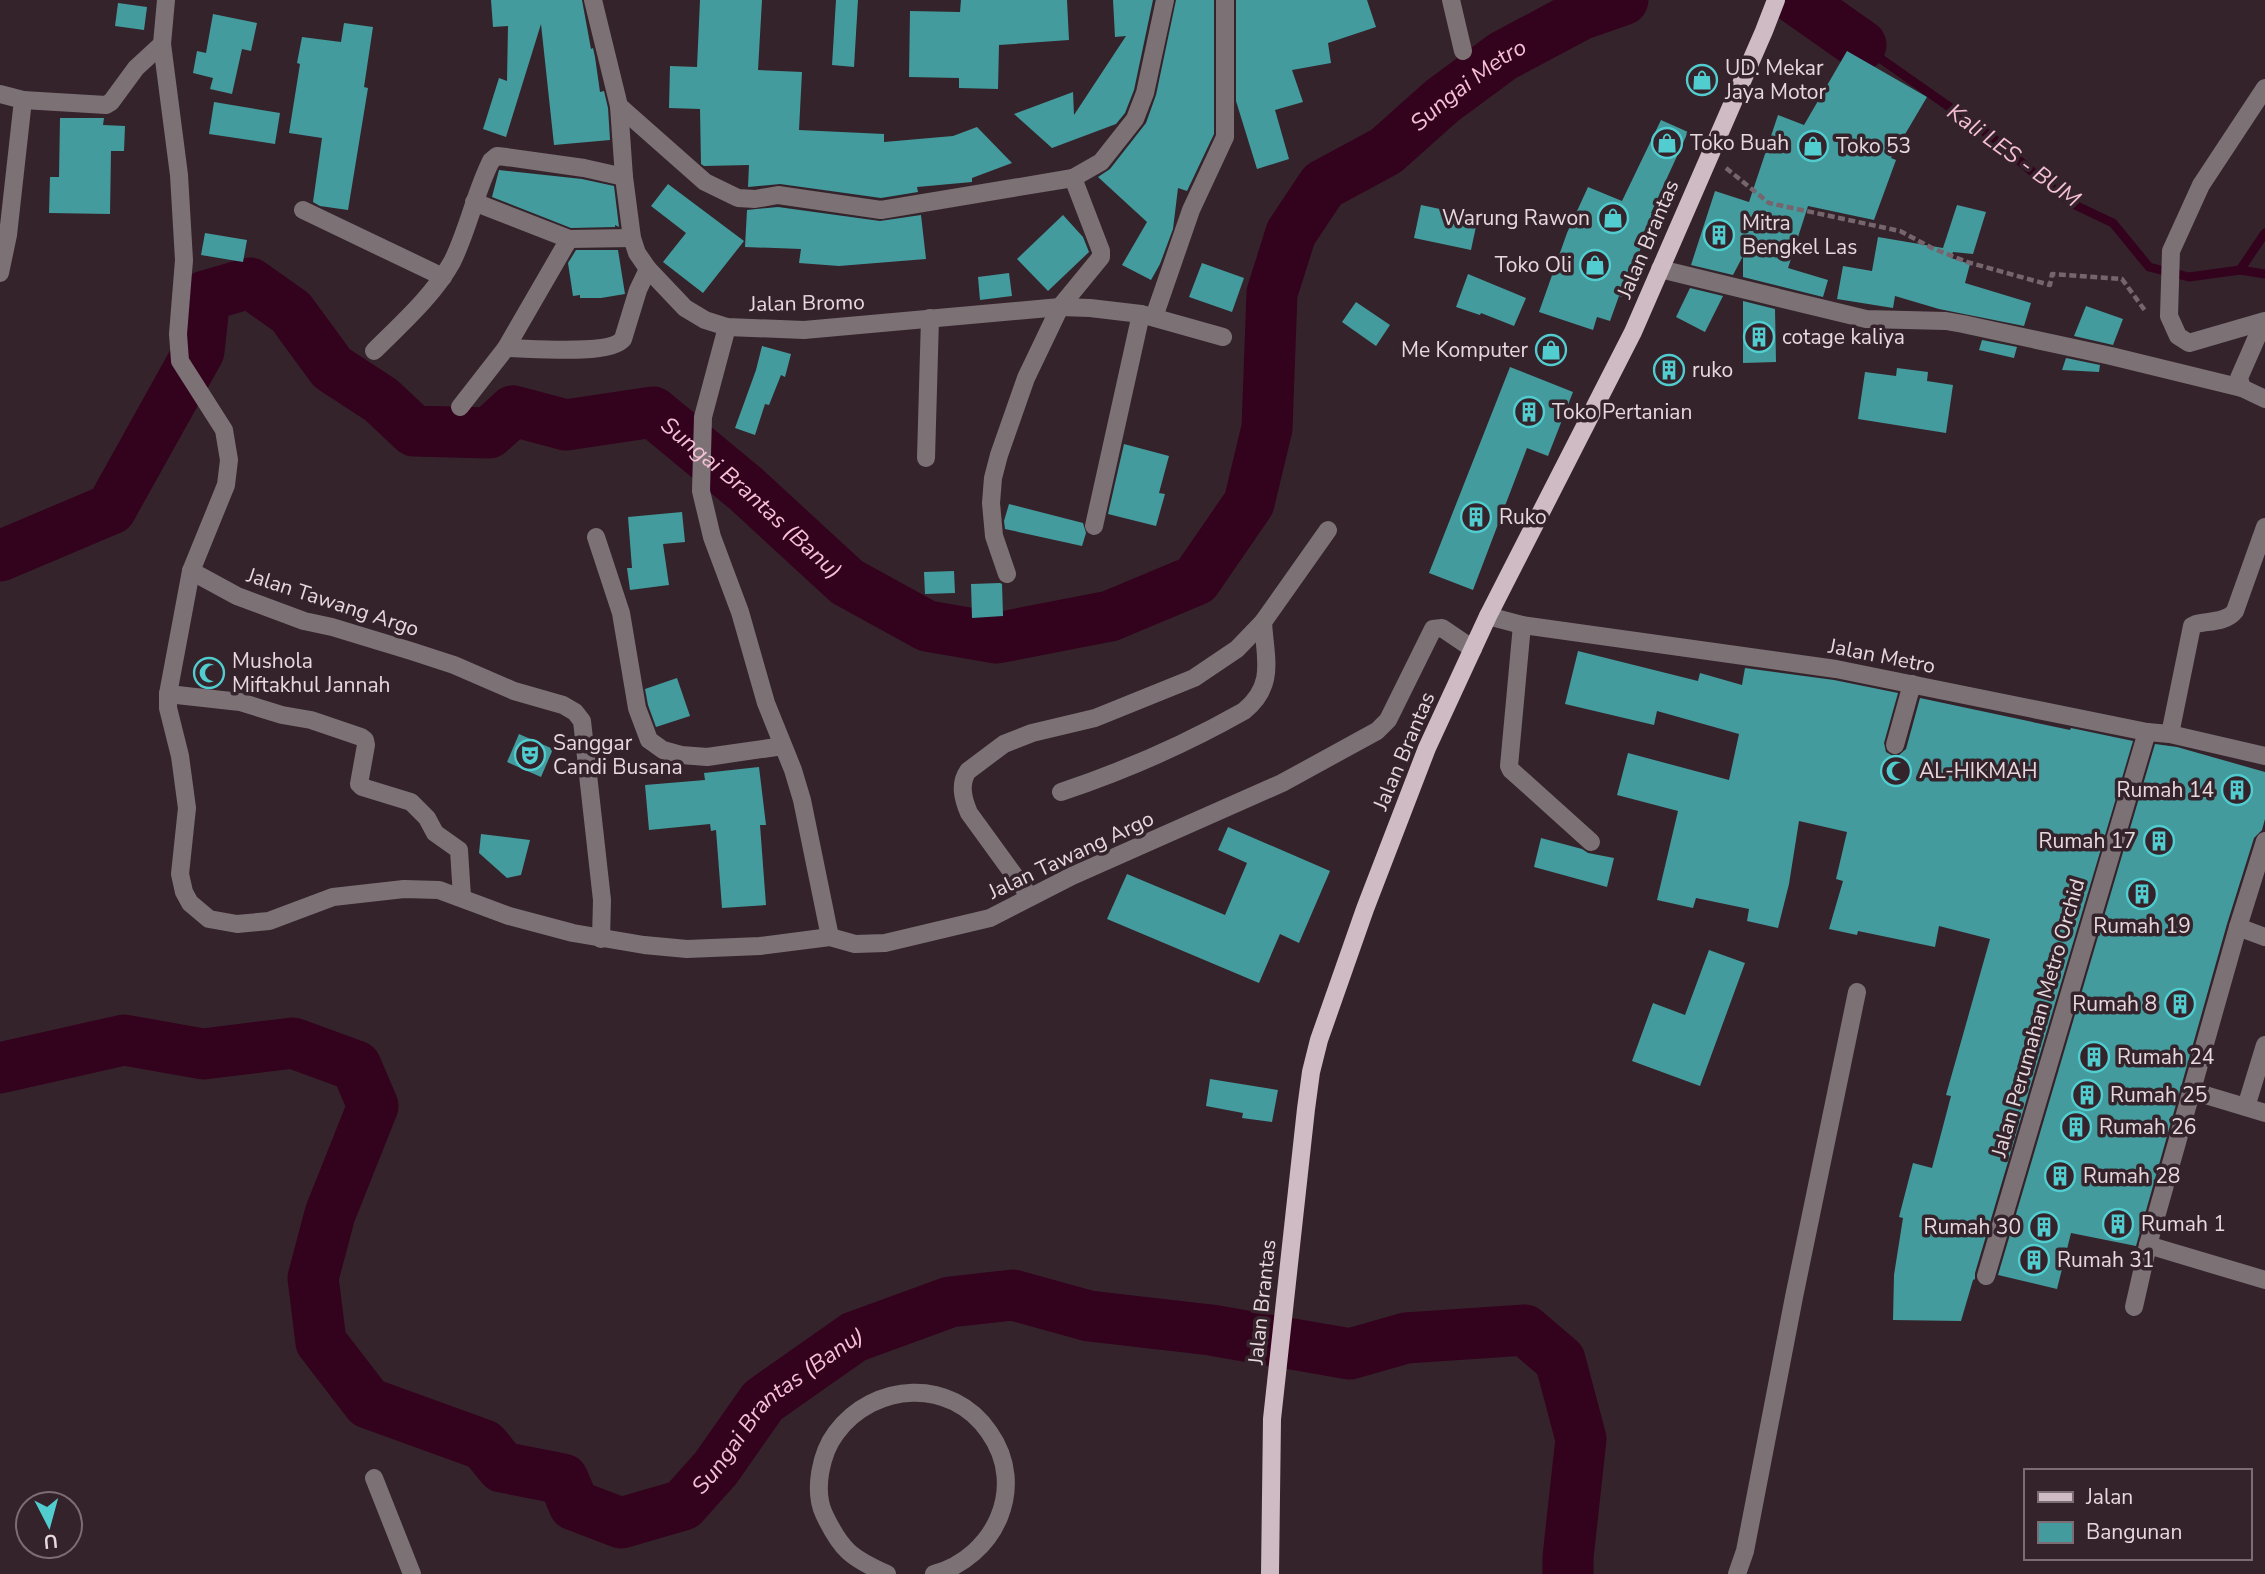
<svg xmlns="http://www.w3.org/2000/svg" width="2265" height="1574" viewBox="0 0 2265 1574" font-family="'Nunito Sans',sans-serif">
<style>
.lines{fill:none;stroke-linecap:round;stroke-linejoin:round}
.stream{stroke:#33021d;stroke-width:9}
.river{stroke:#33021d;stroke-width:51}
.building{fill:#439b9d}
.path{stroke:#76656c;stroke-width:4.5;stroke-dasharray:7 3.5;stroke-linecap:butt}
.minor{stroke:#7c7276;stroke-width:18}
.major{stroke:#cfbbc3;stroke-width:18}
.labels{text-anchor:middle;stroke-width:7;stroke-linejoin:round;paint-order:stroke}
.poi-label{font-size:21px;fill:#e6d9de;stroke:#35232b;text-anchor:start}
.street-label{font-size:21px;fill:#e6d9de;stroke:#35232b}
.water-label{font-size:23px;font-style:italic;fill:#f5bfd5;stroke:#35232b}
</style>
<rect width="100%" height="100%" fill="#35232b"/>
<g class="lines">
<!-- stream -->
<g class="stream">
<path d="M1861,45L1988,134L2049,186L2077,206L2113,223L2149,267L2189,277L2240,270L2265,274"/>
<path d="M2240,270L2265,233"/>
</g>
<!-- river -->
<g class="river">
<path d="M1797,0L1861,45"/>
<path id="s1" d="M0,556L111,509L199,351L205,296L250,283L291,312L332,368L381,400L414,431L489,433L513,411L566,425L653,412L746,489L847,582L927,626L997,638L1110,616L1196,580L1249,503L1267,428L1272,293L1291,233L1323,185L1386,151L1442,101L1503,56L1580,15L1623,0"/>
<path id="s2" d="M0,1068L124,1040L203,1054L293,1043L356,1066L373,1106L330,1214L313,1278L321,1342L368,1403L484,1445L502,1467L563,1479L574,1505L621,1523L683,1505L716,1468L763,1401L854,1337L950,1302L1013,1295L1089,1316L1211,1330L1350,1354L1406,1338L1525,1330L1560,1360L1581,1439L1568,1557V1574"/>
</g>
</g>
<!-- building -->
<g class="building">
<path d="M491,0H582L591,49L593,48L595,57L600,92L604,91L608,108L610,140L554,145L541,24L506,137L483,129L499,78L507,81L508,26L493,27Z"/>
<path d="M700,0H762L758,70L802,72L799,130L884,134V142L953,136L977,127L1012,163L972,178V182L917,187L918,192L881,198L780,184L748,187L749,165L704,166L701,164L700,109L669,108L670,66L697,67Z"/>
<path d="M836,0H858L854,67L832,65Z"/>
<path d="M961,0H1067L1069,40L999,45L998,89L959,88V78L909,77L910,11L960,12Z"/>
<path d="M1113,0H1153L1134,90L1125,113L1116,124L1052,148L1014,114L1073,92L1074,115L1126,36L1115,37Z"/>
<path d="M1176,0H1214V134L1187,191L1178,188L1173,229L1160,264L1151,280L1122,265L1147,222L1098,177L1110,169L1146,123L1156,95Z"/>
<path d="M1236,0H1367L1376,27L1328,43L1331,63L1292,70L1303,102L1275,110L1289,159L1257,169L1236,101Z"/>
<path d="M118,3L147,7L144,30L115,26Z"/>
<path d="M213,14L257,23L251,51L242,49L232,94L210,89L213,78L193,73L197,51L206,53Z"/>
<path d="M344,23L373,27L364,87L368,88L348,210L320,206L313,202L322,138L289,133L300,64L297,63L302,37L341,42Z"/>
<path d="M1847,51L1927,97L1891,158L1896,160L1874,220L1808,206L1788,268L1828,280L1823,297L1743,277V256L1733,275L1691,265L1715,191L1749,202L1778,115L1804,125Z"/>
<path d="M214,102L280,113L275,144L209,134Z"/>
<path d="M60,118H104L103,125L125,126L124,151H111L110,214L49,213L50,177H59Z"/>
<path d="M1661,120L1688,132L1651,213L1654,214L1622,297L1619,296L1610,321L1597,317L1593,330L1539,312L1567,233L1588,187L1622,201Z"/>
<path d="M499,170L582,179L614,186L619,227L615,225V227L571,228L492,197Z"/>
<path d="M668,184L744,241L703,293L663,262L686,233L651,206Z"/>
<path d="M1421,205L1478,217L1471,250L1414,238Z"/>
<path d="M1957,205L1986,212L1973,254L1953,252L1951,258L1970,264L1965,283L2031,303L2024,326L1939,309L1895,296L1893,308L1837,299L1843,266L1872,271L1878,237L1943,248Z"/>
<path d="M778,207L880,221L921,215L926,259L839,266L799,263L801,249L745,247L747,210Z"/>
<path d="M1063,215L1083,237L1089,252L1048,291L1017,259Z"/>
<path d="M205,233L247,240L243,262L201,255Z"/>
<path d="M576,250H618L625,294L601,298H580V295L573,296L568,263Z"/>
<path d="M1202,263L1244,278L1232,312L1189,297Z"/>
<path d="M1009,273L1012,296L980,300L978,277Z"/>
<path d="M1468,274L1526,298L1514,326L1481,313L1480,315L1456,307Z"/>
<path d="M1690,288L1723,296L1705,332L1676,317Z"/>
<path d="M1743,301L1775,309L1776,362L1743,363Z"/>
<path d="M1356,302L1390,325L1376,346L1342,322Z"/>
<path d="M2086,306L2123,319L2113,345L2074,336Z"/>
<path d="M1982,340L2017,347L2014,358L1979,350Z"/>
<path d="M762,346L791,354L785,377L781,375L769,405L765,404L755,435L735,428L756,370Z"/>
<path d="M2066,358L2100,365L2099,372L2062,370Z"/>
<path d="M1510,367L1573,392L1548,456L1527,448L1473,590L1429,573Z"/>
<path d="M1897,368L1928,372L1927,381L1953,385L1946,433L1858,419L1865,372L1896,376Z"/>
<path d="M1124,444L1169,456L1159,493L1165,494L1156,526L1108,514Z"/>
<path d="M1009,504L1083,523L1086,533L1082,546L1005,529L1004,521Z"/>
<path d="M682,512L685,542L663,544L669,585L630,590L627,568H632L628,517Z"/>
<path d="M954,571L955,593L925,594L924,572Z"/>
<path d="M1000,583L1002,584L1003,616L972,618L971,584Z"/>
<path d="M1578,651L1698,681L1700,673L1742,685L1745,668L1834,680L1898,693L1884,743L1886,752L1893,756H1898L1906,749L1920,698L2070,730L2071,728L2133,741L1975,1273V1279L1973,1280L1961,1321L1893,1320L1894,1275L1903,1218L1899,1217L1913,1163L1932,1168L1951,1096L1946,1095L1990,939L1939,926L1935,947L1858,931L1857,935L1829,929L1843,881L1836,879L1847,832L1799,821L1789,884L1778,928L1747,921L1749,909L1696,898L1693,908L1657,900L1678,811L1617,795L1628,753L1729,780L1739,734L1657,711L1654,725L1565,704Z"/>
<path d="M677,678L690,716L656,727L648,705L645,689Z"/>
<path d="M519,734L553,749L541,777L507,762Z"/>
<path d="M2155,744L2177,747L2265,772V819L2262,830L2254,838L2227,924L2136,1246L2071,1233L2057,1289L1998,1275Z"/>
<path d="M759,767L766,825H760L766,905L722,908L716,830L711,831L710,824L649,830L645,785L705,780L704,773Z"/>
<path d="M1228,827L1330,871L1299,943L1280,934L1259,983L1107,919L1127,874L1225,915L1247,863L1218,850Z"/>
<path d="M481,834L530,840L521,875L507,878L479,853Z"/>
<path d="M1541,838L1582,849L1588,853L1614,858L1607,887L1534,867Z"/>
<path d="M1709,950L1745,963L1700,1086L1632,1061L1653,1003L1685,1015Z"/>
<path d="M1210,1079L1278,1090L1272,1122L1242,1118L1243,1113L1206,1106Z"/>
</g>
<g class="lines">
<!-- path -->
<path class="path" d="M1726,168L1769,203L1900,231L1932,248L1967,262L2050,285L2052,274L2122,279L2146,312"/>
<!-- minor -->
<g class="minor">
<path d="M166,0L162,44L179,175L184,260L178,334L180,361L224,430L229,460L226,485L191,571L168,694V708L180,756L187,808L180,874L184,892L190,903L209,919L237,924L269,921L333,897L404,889L439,890L509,916L573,933L644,945L687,949L760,946L830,937L855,944L885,943L990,918L1072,876L1282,783L1377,731L1388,720L1433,629L1442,628L1473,649"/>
<path d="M593,0L619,106L705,182L738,198L755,199L778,195L881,210L1073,178L1101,162L1135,119L1145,93L1165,0"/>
<path d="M1451,0L1463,51"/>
<path d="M2265,88L2201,185L2171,251L2169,316L2178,336L2189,343L2265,321"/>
<path d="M0,94L23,100L8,235L0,273"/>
<path d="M23,100L106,105L111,102L136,68L162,44"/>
<path d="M619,106L624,177L632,238L637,253L648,269L685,308L705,320L727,327L804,330L1060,307L1090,308L1141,314L1223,337"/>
<path d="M303,210L443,277"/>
<path d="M569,239L632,238"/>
<path d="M1660,269L1866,319L1946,321L1963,324L2111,356L2242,388"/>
<path d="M1154,317L1191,210L1225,137V0"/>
<path d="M2263,323L2239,378L2242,388L2265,399"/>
<path d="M727,327L703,417L701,491L712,537L740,612L766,703L793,770L802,800L830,937"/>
<path d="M506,348C529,348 610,356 623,339L638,290L648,269"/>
<path d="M374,351C401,324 433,296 452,262C468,230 475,193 491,161L497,156L506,157L584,168L624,177"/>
<path d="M460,407L506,348L569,239L474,202"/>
<path d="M926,458L930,318"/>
<path d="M1094,526L1141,314"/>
<path d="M596,537L621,613L637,708L649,740L663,750L681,755L707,757L783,746"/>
<path d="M191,571L237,596L304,621L332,627L411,651L454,665L514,691L563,705L575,712L582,721L602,900L601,939"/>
<path d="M1007,574L994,536L991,503L993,478L999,455L1026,378L1060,307L1101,257V251L1073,178"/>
<path d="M1488,616L1522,625L1836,669L2147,732L2170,734L2265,756"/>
<path d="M1522,625L1509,766L1511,770L1591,842"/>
<path d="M168,694L240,702L282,715L311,720L361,737L365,740L366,745L359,784L362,787L411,802L427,818L435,833L459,850L462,897"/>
<path d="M2170,734L2192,626L2196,624C2209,621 2227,622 2235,611L2265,527"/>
<path d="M1895,745L1912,684"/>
<path d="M1061,792C1127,770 1184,745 1244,711C1276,685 1265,658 1263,622"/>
<path d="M1030,897L969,813C963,799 959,784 968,771L1004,744L1032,733L1095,718L1194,678L1237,649L1263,622L1328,530"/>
<path d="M2238,927L2265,937"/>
<path d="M2192,1091L2265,1113"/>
<path d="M2246,1107L2265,1045"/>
<path d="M2148,1245L2265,1280"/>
<path d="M1986,1276L2147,732"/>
<path d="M2134,1307L2148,1245L2238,927L2265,841"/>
<path d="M374,1478L412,1574"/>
<path d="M887,1574C851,1558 841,1550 824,1514C813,1490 821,1453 836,1433C874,1382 951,1377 989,1432C1028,1487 995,1557 934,1574"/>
<path d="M1737,1574L1745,1551L1794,1297L1857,992"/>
</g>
<!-- major -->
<path class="major" d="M1270,1574L1272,1419L1306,1109L1311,1072L1319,1040L1365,909L1427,748L1488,616L1633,332L1764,31L1776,0"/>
</g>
<!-- icons -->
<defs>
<g id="shop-ring" transform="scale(1.575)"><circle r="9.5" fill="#35232b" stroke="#52cdcf" stroke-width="1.5"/><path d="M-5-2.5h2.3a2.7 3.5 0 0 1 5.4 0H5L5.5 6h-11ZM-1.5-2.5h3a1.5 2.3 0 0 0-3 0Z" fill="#52cdcf"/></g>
<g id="building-ring" transform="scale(1.575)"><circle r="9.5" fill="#35232b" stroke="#52cdcf" stroke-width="1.5"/><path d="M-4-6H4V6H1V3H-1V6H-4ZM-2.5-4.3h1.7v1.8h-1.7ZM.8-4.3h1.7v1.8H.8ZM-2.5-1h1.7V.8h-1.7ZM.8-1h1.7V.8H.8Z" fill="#52cdcf"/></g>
<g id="mosque-ring" transform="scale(1.575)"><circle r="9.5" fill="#35232b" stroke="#52cdcf" stroke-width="1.5"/><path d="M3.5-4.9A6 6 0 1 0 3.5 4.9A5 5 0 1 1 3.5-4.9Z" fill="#52cdcf"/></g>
<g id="theatre-ring" transform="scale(1.575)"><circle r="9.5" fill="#35232b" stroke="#52cdcf" stroke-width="1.5"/><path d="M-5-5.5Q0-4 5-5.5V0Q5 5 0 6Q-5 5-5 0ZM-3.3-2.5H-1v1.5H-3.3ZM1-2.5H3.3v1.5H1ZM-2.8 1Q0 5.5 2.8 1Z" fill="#52cdcf"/></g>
</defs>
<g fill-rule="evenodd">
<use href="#shop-ring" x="1702" y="80"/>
<use href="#shop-ring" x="1667" y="143"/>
<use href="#shop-ring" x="1813" y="146"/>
<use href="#shop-ring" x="1613" y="218"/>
<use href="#building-ring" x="1719" y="235"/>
<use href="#shop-ring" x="1595" y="265"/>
<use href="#building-ring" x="1759" y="337"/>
<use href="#shop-ring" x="1551" y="350"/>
<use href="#building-ring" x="1669" y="370"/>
<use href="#building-ring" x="1529" y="412"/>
<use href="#building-ring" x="1476" y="517"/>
<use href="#mosque-ring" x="209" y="673"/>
<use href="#theatre-ring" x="530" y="755"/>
<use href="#mosque-ring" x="1896" y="771"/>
<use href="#building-ring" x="2237" y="790"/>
<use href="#building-ring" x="2159" y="841"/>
<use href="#building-ring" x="2142" y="894"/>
<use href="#building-ring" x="2180" y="1004"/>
<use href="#building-ring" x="2094" y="1057"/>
<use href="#building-ring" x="2087" y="1095"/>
<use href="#building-ring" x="2076" y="1127"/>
<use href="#building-ring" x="2060" y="1176"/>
<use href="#building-ring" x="2118" y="1224"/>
<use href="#building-ring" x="2044" y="1227"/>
<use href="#building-ring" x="2034" y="1260"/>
</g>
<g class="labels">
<!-- poi labels -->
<g class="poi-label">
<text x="1725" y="75">UD. Mekar<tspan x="1725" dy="24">Jaya Motor</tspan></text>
<text x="1690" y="150">Toko Buah</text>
<text x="1836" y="153">Toko 53</text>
<text x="1590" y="225" text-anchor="end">Warung Rawon</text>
<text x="1742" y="230">Mitra<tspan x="1742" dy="24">Bengkel Las</tspan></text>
<text x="1572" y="272" text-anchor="end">Toko Oli</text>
<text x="1782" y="344">cotage kaliya</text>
<text x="1528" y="357" text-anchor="end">Me Komputer</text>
<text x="1692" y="377">ruko</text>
<text x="1552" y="419">Toko Pertanian</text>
<text x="1499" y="524">Ruko</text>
<text x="232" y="668">Mushola<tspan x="232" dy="24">Miftakhul Jannah</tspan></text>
<text x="553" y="750">Sanggar<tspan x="553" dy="24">Candi Busana</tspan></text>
<text x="1919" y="778">AL-HIKMAH</text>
<text x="2214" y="797" text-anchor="end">Rumah 14</text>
<text x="2136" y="848" text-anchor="end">Rumah 17</text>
<text x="2142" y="933" text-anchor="middle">Rumah 19</text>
<text x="2157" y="1011" text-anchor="end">Rumah 8</text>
<text x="2117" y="1064">Rumah 24</text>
<text x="2110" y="1102">Rumah 25</text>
<text x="2099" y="1134">Rumah 26</text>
<text x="2083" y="1183">Rumah 28</text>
<text x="2141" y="1231">Rumah 1</text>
<text x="2021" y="1234" text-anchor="end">Rumah 30</text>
<text x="2057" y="1267">Rumah 31</text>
</g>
<!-- street labels -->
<g class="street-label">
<text transform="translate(1648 239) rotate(-67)" y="7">Jalan Brantas</text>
<text transform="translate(807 303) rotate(-1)" y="7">Jalan Bromo</text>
<text transform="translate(333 602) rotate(18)" y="7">Jalan Tawang Argo</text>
<text transform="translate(1882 656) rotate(11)" y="7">Jalan Metro</text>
<text transform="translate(1404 751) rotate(-67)" y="7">Jalan Brantas</text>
<text transform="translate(1071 855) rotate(-25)" y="7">Jalan Tawang Argo</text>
<text transform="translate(2038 1018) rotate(-74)" y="7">Jalan Perumahan Metro Orchid</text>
<text transform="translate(1262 1302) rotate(-84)" y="7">Jalan Brantas</text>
</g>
<!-- water labels -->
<g class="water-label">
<text dy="8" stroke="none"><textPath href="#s1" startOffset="2110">Sungai Metro</textPath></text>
<text transform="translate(2014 155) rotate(36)" y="8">Kali LES - BUM</text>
<text dy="8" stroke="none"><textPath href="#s1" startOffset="1008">Sungai Brantas (Banu)</textPath></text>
<text dy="8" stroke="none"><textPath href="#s2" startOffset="1225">Sungai Brantas (Banu)</textPath></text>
</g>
</g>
<!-- legend -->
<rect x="2024" y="1469" width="228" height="91" fill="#35232b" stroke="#7c6c73" stroke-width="2"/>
<rect x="2038" y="1492" width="35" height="10" fill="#cfbbc3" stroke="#7c6c73" stroke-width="2"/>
<text x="2086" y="1504" font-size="21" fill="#e6d9de">Jalan</text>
<rect x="2038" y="1522" width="35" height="21" fill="#439b9d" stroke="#7c6c73" stroke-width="2"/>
<text x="2086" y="1539" font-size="21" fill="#e6d9de">Bangunan</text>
<!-- north arrow -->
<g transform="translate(49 1525) rotate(174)"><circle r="33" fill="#35232b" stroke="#7c6c73" stroke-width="2"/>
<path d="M0-5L12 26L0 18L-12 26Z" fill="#52cdcf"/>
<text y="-10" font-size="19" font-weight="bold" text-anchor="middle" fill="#e6d9de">U</text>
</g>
</svg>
